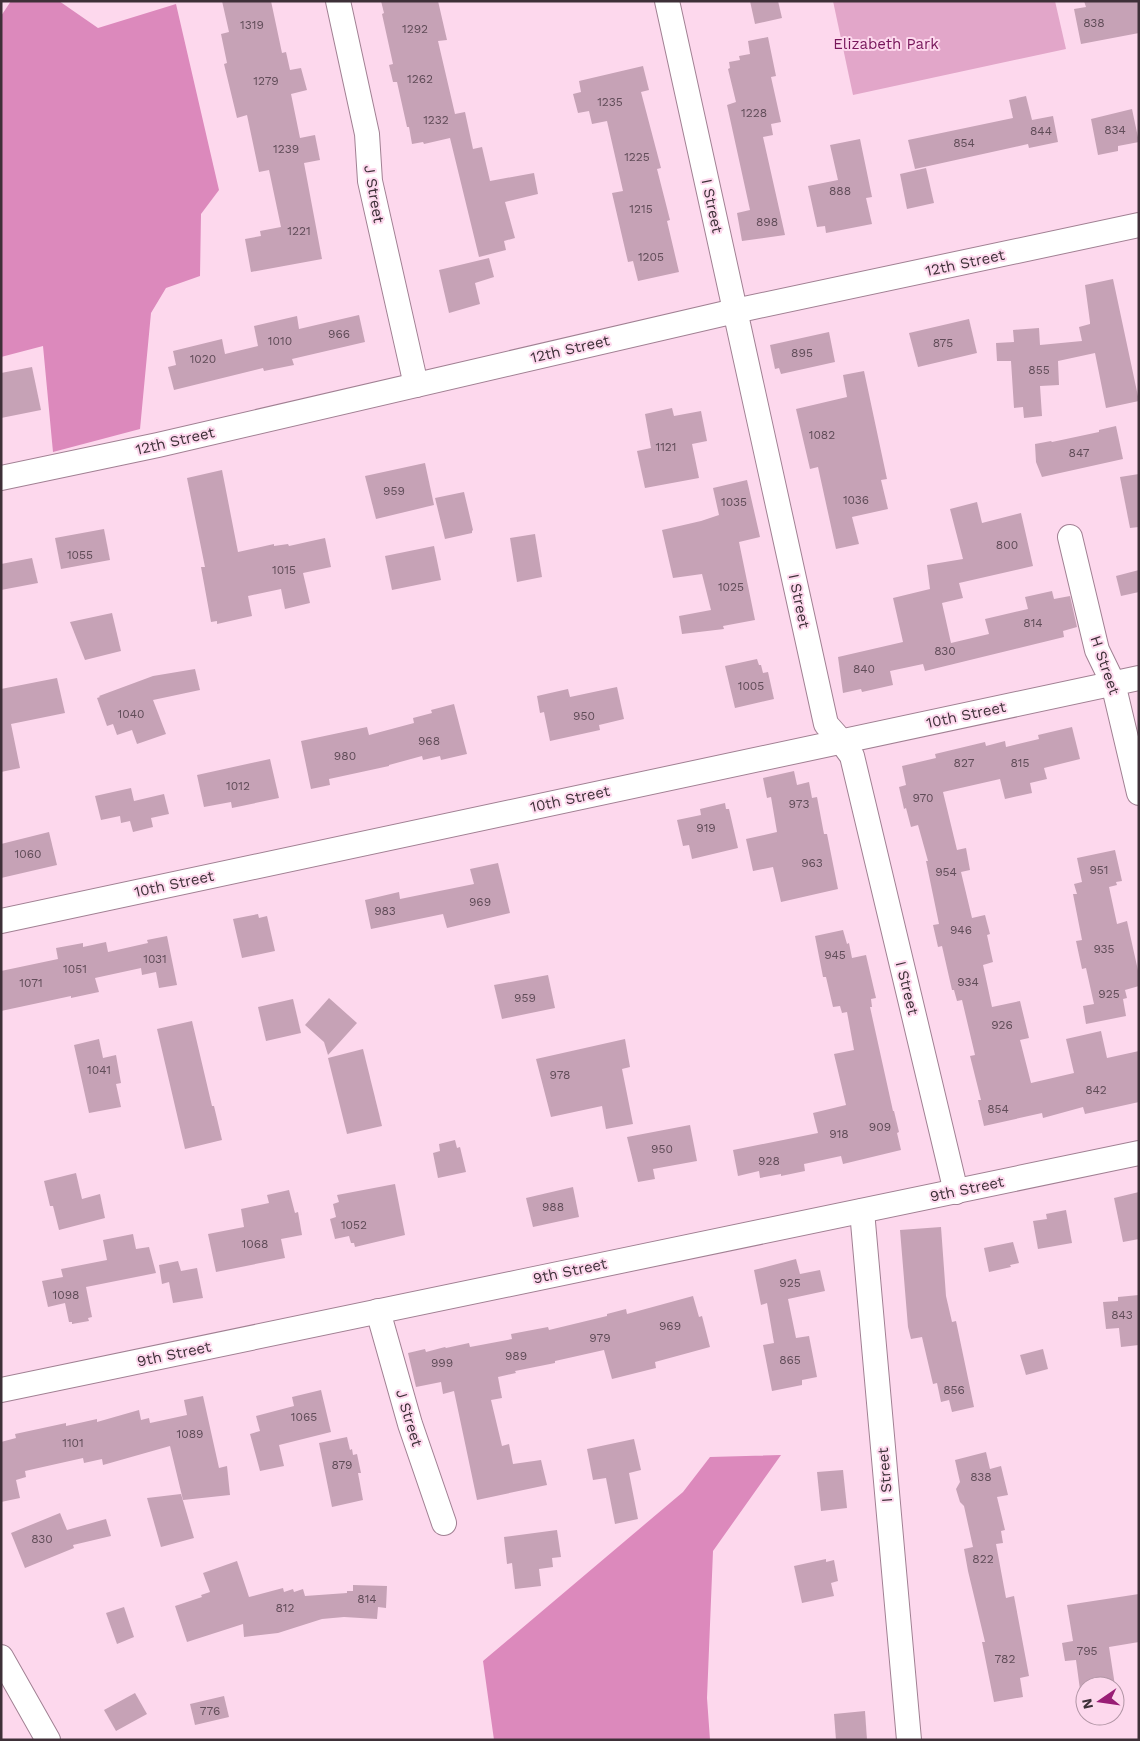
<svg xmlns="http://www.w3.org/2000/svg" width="1140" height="1741" viewBox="0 0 1140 1741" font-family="'Work Sans',sans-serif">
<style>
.green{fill:#e2a6c9}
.forest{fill:#dc89bc}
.building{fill:#c6a2b6}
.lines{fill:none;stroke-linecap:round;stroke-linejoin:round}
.street-casing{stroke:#a18093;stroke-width:26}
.street{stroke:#fff;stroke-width:24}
.labels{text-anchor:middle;stroke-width:4;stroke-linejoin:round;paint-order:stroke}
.number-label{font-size:12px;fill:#604c58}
.park-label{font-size:15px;fill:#77165a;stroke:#fdd8ed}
.street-label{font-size:15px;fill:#3e3038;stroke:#fdd8ed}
</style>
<rect width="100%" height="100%" fill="#fdd8ed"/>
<!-- green -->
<path class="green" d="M833,1H1055L1066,49L853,95Z"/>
<!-- forest -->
<g class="forest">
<path d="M11,1H59L98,28L176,4L219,190L201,214L200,276L166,288L151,313L140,429L53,452L43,346L1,357V16Z"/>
<path d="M781,1455L713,1551L707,1698L710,1740H494L483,1661L683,1492L710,1457Z"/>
</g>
<!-- building -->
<g class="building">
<path d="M222,1H271L282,53L286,52L290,70L301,68L307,90L291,94L300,138L315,135L320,160L304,163L322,259L251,272L245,239L261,236L260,231L281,227L269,170L259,172L247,115L237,118L224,64L227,63L221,34L229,32Z"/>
<path d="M381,1H438L447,40L438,41L455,114L465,112L473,149L482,147L490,181L534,173L538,194L505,202L515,238L504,241L506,250L479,257L450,138L424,144L423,142L412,144L409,127H407L397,82H393L389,65L393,64L382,14L384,13Z"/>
<path d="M750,1H778L782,18L755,24Z"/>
<path d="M1084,1H1139V33L1081,44L1074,9L1086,7Z"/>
<path d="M768,37L776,76L771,77L781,122L771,124L773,135L763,137L785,235L742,241L737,213L750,210L727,105L736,102L728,69L730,68L729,62L740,60L739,56L750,54L748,41Z"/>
<path d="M643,66L649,90L641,92L661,168L657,169L670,220L667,221L679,272L638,281L633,261L628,262L612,193L623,191L607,121L592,124L589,111L578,113L573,94L581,92L579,81Z"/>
<path d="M1026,96L1032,120L1053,116L1058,142L1029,148L1028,144L915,169L908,140L1013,118L1009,100Z"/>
<path d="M1132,109L1139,142L1118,146V151L1098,155L1091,119Z"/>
<path d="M860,139L872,197L866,198L872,224L826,233L825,226L817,227L808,186L838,180L830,145Z"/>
<path d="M926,168L934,203L907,209L900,174Z"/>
<path d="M489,258L494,277L475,283L480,304L449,313L439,270Z"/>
<path d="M1113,279L1139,401L1106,408L1095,353L1058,361L1059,385L1040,386L1042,416L1024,418L1023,407L1014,408L1011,361H997L996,343L1014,342L1013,330L1039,328L1040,345L1082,341L1079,327L1090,324V322L1085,285Z"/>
<path d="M359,315L365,342L292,359L294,365L264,371L263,368L174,390L168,367L176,365L173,351L222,339L225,354L258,346L254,326L297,316L299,329Z"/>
<path d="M969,319L977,353L918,367L909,333Z"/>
<path d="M829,332L835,362L781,374L779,368L775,369L770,345Z"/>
<path d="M32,367L41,410L1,418V373Z"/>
<path d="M864,371L887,479L881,480L888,509L852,517L859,544L836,549L818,467L810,469L796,409L847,397L843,375Z"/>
<path d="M672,408L674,416L701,411L707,441L692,444L699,478L645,488L637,451L651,448L645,414Z"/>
<path d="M1116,426L1123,459L1042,477L1036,462L1035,444L1051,441L1052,442L1099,432V430Z"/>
<path d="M425,463L434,505L376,519L365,476Z"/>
<path d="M222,470L238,552L274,544V546L288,544L289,546L325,538L331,567L303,573L310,603L285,609L281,589L248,596L252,616L217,624V621L211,622L201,567H205L187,478Z"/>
<path d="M1139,474V527L1130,528L1120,477Z"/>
<path d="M747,480L760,537L739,542L755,620L723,626L724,629L682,634L679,616L711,610L702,574L673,578L662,530L701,521L719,515L713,488Z"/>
<path d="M464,492L473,530L472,531V533L445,539L435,498Z"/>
<path d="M977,502L982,523L1021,513L1033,566L959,583L963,598L942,603L951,643L989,634L985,619L1028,609L1025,597L1052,591L1054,599L1070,596L1077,627L1063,631L1064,637L925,671L923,664L890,671L893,685L862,692L861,689L843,693L838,657L903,642L893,598L930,589L927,565L963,559L950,509Z"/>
<path d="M104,529L110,560L61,569L55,538Z"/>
<path d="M535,534L542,577L517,582L510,538Z"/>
<path d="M434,546L441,580L392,590L385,556Z"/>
<path d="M32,558L38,583L1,590V564Z"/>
<path d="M1139,570V592L1121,596L1116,576Z"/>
<path d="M112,613L121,651L85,660L70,622Z"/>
<path d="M757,659L759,665H761L763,673L768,672L774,699L735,708L725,666Z"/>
<path d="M195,669L200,690L153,700L166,734L137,744L132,730L117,735L113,724L107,726L97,698L100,697L99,696L153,676Z"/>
<path d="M57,678L65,713L11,724L20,768L1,772V689Z"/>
<path d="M617,687L624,719L599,725L600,730L550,741L544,712L540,713L537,696L568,689L570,697Z"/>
<path d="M454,704L467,754L441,760L440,756L423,760L422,756L389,765V766L329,779L330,785L311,789L301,741L367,727L369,735L414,723L413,718L432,713L431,710Z"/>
<path d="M1072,727L1080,759L1044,768L1047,779L1030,783L1032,793L1005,799L1000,779L943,792L957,850L966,848L970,870L961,872L972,918L985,915L990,934L987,935L993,962L983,965L992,1007L1020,1001L1029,1038L1020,1040L1031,1083L1074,1073L1066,1039L1101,1031L1107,1058L1139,1051V1102L1085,1114L1083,1107L1043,1118L1042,1113L984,1126L978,1100H981L970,1056L975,1055L962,1000L957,1001L954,990H952L942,946L938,947L933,925L939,924L926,861H928L918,825L911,827L906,808L904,809L899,787L906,785L902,766L936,758L935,754L985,742L986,746L1005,741L1006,747L1039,739L1038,735Z"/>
<path d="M270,759L279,798L232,808L231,802L204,807L197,775Z"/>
<path d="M794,771L797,785L809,782L812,798L817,797L824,834H827L838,889L781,902L773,867L753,871L746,839L777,832L771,797L767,798L763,778Z"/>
<path d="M131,788L134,801L164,794L169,814L151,818L153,827L133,832L130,821L121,823L120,816L101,820L95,796Z"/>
<path d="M725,803L726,809H729L738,848L692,859L689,845L683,846L677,820L701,815L700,809Z"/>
<path d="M49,832L57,865L1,878V844Z"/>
<path d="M1115,850L1122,881L1116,882L1117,885L1109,887L1117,924L1127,921L1139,975V986L1125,990L1127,998L1123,999L1126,1016L1086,1024L1083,1006L1094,1004L1086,968L1082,969L1076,941L1082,940L1073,894H1077L1074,884L1082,882L1077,858Z"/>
<path d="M498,863L510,913L447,928L443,914L371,929L365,900L399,892L400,899L474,884L470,869Z"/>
<path d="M258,914L259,918L267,916L275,951L242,958L233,919Z"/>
<path d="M843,930L847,944L849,943L852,958L866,955L876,998L871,999L872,1007H870L893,1111H894L899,1132L897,1133L901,1150L843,1164L841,1156L804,1164L805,1171L781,1176V1174L760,1178L759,1171L738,1176L733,1150L818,1133L813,1113L846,1105L834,1054L854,1050L847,1012L842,1013L840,1006L833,1007L826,977H823L815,936Z"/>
<path d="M167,936L177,985L159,988L156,972L142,975L141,968L95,978L99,992L71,998V996L1,1011V971L58,959L56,948L83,943V947L106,942L108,952L148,943L147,940Z"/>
<path d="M548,975L555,1008L502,1019L494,985Z"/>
<path d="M329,998L357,1023L328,1055L324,1042L305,1025Z"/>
<path d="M293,999L301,1033L266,1041L258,1007Z"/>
<path d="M192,1021L212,1106H214L222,1140L185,1149L157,1029Z"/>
<path d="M99,1039L103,1058L116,1055L121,1083L116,1084L121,1107L89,1113L74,1045Z"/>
<path d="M625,1039L630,1067L622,1069L633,1124L606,1129L602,1106L551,1117L536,1059Z"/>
<path d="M363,1049L382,1126L347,1134L328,1058Z"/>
<path d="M690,1125L697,1161L653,1169L655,1179L638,1182L627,1137Z"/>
<path d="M455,1140L457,1148L460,1147L466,1172L438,1178L433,1153L440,1151L439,1144Z"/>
<path d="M76,1173L82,1199L100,1194L105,1218L59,1230L53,1206H50L44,1181Z"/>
<path d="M395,1184L405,1235L355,1247L354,1243H351L349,1236L335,1239L330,1219L336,1217L333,1204L339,1202L337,1195Z"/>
<path d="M573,1187L579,1217L533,1227L526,1198Z"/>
<path d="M289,1190L295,1213L298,1212L302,1235L281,1239L285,1258L216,1272L208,1234L244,1227L241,1209L269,1203L267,1195Z"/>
<path d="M1139,1192V1239L1123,1242L1114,1198Z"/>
<path d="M1066,1210L1072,1243L1038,1249L1033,1221L1047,1219L1046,1214Z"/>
<path d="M941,1227L946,1296L952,1322L956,1321L974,1407L952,1412L949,1400L941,1402L937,1383L933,1384L922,1337L911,1339L908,1327L900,1230Z"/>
<path d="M133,1234L136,1249L149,1247L156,1273L86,1287L92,1317L88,1318L89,1321L72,1324V1322H69L65,1303L48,1307L42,1281L63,1277L61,1269L107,1260L103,1240Z"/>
<path d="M1013,1242L1019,1263L1010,1265L1011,1267L989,1272L984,1248Z"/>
<path d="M796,1259L800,1274L820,1270L825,1291L788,1299L796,1338L809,1336L817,1377L802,1380V1385L772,1391L763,1345L774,1343L767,1303L761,1305L754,1270Z"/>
<path d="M178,1261L181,1271L197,1268L203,1298L173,1303L169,1282L162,1284L159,1265Z"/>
<path d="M1139,1295V1345L1121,1347L1119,1328L1106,1329L1103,1302L1118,1301V1297Z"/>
<path d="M693,1296L699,1317L702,1316L710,1347L655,1362L656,1368L612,1379L604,1350L555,1361V1363L515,1371L516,1373L498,1377L502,1398L491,1400L502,1446L509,1444L513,1464L541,1460L547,1485L477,1500L454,1391L443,1394L441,1382L416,1387L408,1353L425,1349L426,1352L445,1347L446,1348L469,1343L470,1347L512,1339L511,1334L548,1327L549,1330L607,1316V1314L626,1309L627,1314Z"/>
<path d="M1043,1349L1048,1369L1026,1375L1020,1355Z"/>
<path d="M321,1390L331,1432L279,1445L284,1466L260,1471L250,1434L260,1431L256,1416L294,1406L292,1397Z"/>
<path d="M203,1396L219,1468L227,1466L230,1495L183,1500L170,1446L103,1465L102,1459L84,1463L83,1458L25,1471L26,1477L16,1480L20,1498L1,1502V1442L16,1438L15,1434L66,1423V1426L97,1419V1422L139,1410L141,1420L149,1418L150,1423L187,1415L184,1400Z"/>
<path d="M347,1437L350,1450L352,1449L353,1455L357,1454L361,1473H358L363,1500L332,1507L319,1443Z"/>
<path d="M634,1439L641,1470L629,1473L638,1519L615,1524L606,1478L593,1480L587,1449Z"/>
<path d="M986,1452L990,1469L1001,1466L1008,1495L997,1497L1005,1530L1001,1531L1003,1543L996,1544L1006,1598L1014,1596L1029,1676L1020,1678L1023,1697L994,1702L982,1642H985L968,1571L964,1549L973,1547L964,1506L960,1502L956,1489L960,1482L955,1460Z"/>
<path d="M843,1470L847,1508L821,1511L817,1472Z"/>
<path d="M181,1494L194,1538L161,1547L147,1498Z"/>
<path d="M60,1513L67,1530L106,1519L111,1536L73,1545L74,1548L25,1568L11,1533Z"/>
<path d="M557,1530L561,1557L552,1558L553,1567L539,1569L541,1586L515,1589L512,1563L507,1564L504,1537Z"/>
<path d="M826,1559V1562L834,1560L838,1581L831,1583L834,1596L802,1603L794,1566Z"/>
<path d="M237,1561L249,1597L283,1588L284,1592L293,1589L294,1592L303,1589L305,1596L347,1593V1591H353V1585L387,1586L386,1608L378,1607L377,1619L344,1617L322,1619L278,1633L244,1637L243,1624L187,1642L175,1606L202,1597L201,1595L210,1592L203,1573Z"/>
<path d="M1139,1594V1642L1109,1647L1116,1692L1115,1686H1085V1696L1081,1697L1076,1660L1065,1661L1062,1643L1073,1641L1067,1605Z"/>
<path d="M124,1607L134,1637L117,1644L106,1613Z"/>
<path d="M135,1693L147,1714L116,1731L104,1710Z"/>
<path d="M224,1696L229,1717L195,1725L190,1704Z"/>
<path d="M865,1711L867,1740H836L834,1714Z"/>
</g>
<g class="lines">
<!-- street casing -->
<g class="street-casing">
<g id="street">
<path d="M338,1L367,134L370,181L416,385"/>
<path d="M667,1L826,724L841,741L852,756L956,1192"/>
<path d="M1,478L158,445L735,311L1139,225"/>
<path d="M1070,537L1097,650L1113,683L1139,793"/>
<path d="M1,921L1139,678"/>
<path d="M862,1211L909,1740"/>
<path d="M378,1311L410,1424L444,1523"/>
<path d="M1,1390L1139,1153"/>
<path d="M1,1657L48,1740"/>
</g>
</g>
<!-- street -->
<use href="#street" class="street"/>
</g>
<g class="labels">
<!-- number labels -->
<g class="number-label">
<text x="1094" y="27">838</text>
<text x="252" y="29">1319</text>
<text x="415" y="33">1292</text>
<text x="420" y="83">1262</text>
<text x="266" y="85">1279</text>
<text x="610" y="106">1235</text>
<text x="754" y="117">1228</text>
<text x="436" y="124">1232</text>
<text x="1115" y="134">834</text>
<text x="1041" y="135">844</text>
<text x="964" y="147">854</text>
<text x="286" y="153">1239</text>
<text x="637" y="161">1225</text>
<text x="840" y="195">888</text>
<text x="641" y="213">1215</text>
<text x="767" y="226">898</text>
<text x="299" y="235">1221</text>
<text x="651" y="261">1205</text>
<text x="339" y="338">966</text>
<text x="280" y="345">1010</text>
<text x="943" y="347">875</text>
<text x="802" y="357">895</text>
<text x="203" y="363">1020</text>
<text x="1039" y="374">855</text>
<text x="822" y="439">1082</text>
<text x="666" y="451">1121</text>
<text x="1079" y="457">847</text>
<text x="394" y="495">959</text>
<text x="856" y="504">1036</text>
<text x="734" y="506">1035</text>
<text x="1007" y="549">800</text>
<text x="80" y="559">1055</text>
<text x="284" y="574">1015</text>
<text x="731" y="591">1025</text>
<text x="1033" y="627">814</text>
<text x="945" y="655">830</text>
<text x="864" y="673">840</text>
<text x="751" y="690">1005</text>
<text x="131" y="718">1040</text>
<text x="584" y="720">950</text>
<text x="429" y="745">968</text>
<text x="345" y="760">980</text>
<text x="964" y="767">827</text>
<text x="1020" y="767">815</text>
<text x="238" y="790">1012</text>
<text x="923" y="802">970</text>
<text x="799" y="808">973</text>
<text x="706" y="832">919</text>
<text x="28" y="858">1060</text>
<text x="812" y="867">963</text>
<text x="1099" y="874">951</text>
<text x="946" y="876">954</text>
<text x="480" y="906">969</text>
<text x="385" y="915">983</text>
<text x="961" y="934">946</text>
<text x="1104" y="953">935</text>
<text x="835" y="959">945</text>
<text x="155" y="963">1031</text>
<text x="75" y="973">1051</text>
<text x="968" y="986">934</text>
<text x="31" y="987">1071</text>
<text x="1109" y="998">925</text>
<text x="525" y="1002">959</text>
<text x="1002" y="1029">926</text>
<text x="99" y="1074">1041</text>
<text x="560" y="1079">978</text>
<text x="1096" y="1094">842</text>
<text x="998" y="1113">854</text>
<text x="880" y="1131">909</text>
<text x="839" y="1138">918</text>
<text x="662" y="1153">950</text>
<text x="769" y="1165">928</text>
<text x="553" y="1211">988</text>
<text x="354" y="1229">1052</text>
<text x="255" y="1248">1068</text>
<text x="790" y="1287">925</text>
<text x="66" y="1299">1098</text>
<text x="1122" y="1319">843</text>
<text x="670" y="1330">969</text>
<text x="600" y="1342">979</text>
<text x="516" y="1360">989</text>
<text x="790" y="1364">865</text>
<text x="442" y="1367">999</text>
<text x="954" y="1394">856</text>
<text x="304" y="1421">1065</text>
<text x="190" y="1438">1089</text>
<text x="73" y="1447">1101</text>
<text x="342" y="1469">879</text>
<text x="981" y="1481">838</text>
<text x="42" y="1543">830</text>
<text x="983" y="1563">822</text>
<text x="367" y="1603">814</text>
<text x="285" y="1612">812</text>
<text x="1087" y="1655">795</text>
<text x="1005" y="1663">782</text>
<text x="210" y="1715">776</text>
</g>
<!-- park labels -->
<g class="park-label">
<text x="886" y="49">Elizabeth Park</text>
</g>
<!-- street labels -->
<g class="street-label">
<text transform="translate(374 194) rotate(80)" y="5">J Street</text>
<text transform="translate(712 206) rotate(78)" y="5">I Street</text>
<text transform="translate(965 263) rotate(-12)" y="5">12th Street</text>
<text transform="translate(570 349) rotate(-13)" y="5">12th Street</text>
<text transform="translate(175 441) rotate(-13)" y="5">12th Street</text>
<text transform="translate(799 601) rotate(78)" y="5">I Street</text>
<text transform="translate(1105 665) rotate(71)" y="5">H Street</text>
<text transform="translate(966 715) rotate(-12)" y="5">10th Street</text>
<text transform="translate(570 799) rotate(-12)" y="5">10th Street</text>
<text transform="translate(174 884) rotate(-12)" y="5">10th Street</text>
<text transform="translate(907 988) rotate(76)" y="5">I Street</text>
<text transform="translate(967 1189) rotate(-12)" y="5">9th Street</text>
<text transform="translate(570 1271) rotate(-12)" y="5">9th Street</text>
<text transform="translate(174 1354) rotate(-12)" y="5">9th Street</text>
<text transform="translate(409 1418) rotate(73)" y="5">J Street</text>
<text transform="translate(885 1475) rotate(-95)" y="5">I Street</text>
</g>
</g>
<!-- border -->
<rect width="1140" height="1741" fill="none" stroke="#3e3038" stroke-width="5"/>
<!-- north arrow -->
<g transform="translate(1100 1701) rotate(257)"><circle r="24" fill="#fdd8ed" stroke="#b195a5"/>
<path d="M0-4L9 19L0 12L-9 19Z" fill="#991d75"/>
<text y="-8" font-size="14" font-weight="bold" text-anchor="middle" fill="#3e3038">N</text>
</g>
</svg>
